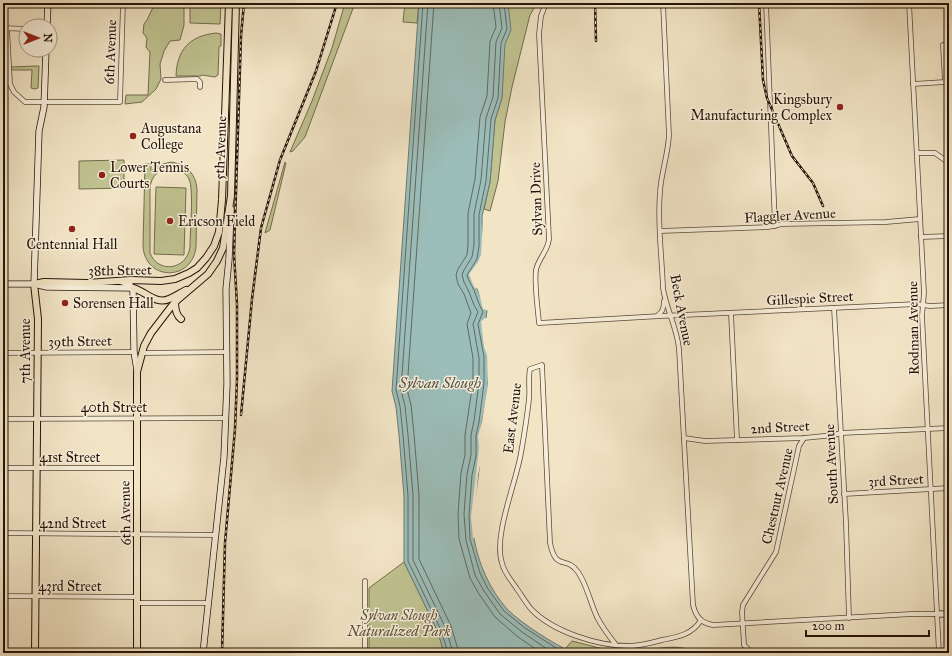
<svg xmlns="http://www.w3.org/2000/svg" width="952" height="656" viewBox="0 0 952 656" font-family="'IM FELL Great Primer',serif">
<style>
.green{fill:#c0c391;stroke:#726c4c;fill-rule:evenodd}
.water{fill:#9cbeba;stroke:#6c7a73}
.pier{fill:#f2e5c6}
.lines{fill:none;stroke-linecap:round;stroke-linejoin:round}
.shore{stroke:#606961;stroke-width:1}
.street-casing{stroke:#584838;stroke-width:5.5}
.secondary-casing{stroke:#251408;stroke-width:7}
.primary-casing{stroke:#251408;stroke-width:8}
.street{stroke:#f7eeda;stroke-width:4}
.secondary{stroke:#f7eeda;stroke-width:5.5}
.primary{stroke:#f2e5c6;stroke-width:6}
.rail-casing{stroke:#251408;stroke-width:2.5}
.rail{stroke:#f7eeda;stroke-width:1;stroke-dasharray:3;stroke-linecap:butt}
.poi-dot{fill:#8f2418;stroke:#f7eeda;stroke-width:1.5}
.labels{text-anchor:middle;stroke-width:3;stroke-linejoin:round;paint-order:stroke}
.street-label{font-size:14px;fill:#251408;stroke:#f7eeda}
.poi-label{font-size:14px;fill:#251408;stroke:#f7eeda;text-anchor:start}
.park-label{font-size:14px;font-style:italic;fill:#5b5138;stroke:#f7eeda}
.water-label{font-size:15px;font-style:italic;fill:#4f5046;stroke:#f7eeda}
</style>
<rect width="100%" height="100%" fill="#f2e5c6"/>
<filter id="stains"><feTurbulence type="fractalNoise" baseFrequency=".005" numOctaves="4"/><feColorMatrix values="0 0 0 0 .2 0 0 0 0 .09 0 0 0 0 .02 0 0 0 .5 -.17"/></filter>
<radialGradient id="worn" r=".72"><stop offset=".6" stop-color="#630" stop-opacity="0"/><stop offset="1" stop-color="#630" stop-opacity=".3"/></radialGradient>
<!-- green -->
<g class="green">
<path d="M155,3H184V25L180,40L170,41L164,51L160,64L161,79L156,89L142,102L125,104L126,95H148L150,52L146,47L147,38L143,33L144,24L147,20Z"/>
<path d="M190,3H221L220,24L190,23Z"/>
<path d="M345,3H355L305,137L293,151L290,152L312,101L332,48Z"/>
<path d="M405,3H419L417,23L403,22Z"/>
<path d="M499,3H537L530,15L512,87L505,122L498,181L490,211L484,209L490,182L495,120L502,98Z"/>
<path d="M216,33L221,34V46L219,47L218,75L215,77L202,75L201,76H176C177,50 189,36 216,33Z"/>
<path d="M35,66H39L38,88L35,89L31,88L32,70H11V67Z"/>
<path d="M124,160V188L79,189V161Z"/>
<path d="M171,162C186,164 196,174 197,189L196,247C192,282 145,281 143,246L145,164H151V171L159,165ZM171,168C179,169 185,172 189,179C194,189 190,234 190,247C187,270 158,274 150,253V188C151,176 159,169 171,168Z"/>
<path d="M285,162L286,163L270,230L265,233Z"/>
<path d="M156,187L186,188L184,255L154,254Z"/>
<path d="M404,562L438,632L444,653H369V588Z"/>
<path d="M572,641C589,645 607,651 624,652C642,653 680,640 694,653L673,652L665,653H573L565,649Z"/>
</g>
<!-- water -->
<path class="water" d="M419,3H508L511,30L505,44L502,98L495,120L490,182L482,216L483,246L481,260L471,275C477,287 481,300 487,311L486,318L482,323C486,343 490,363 488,384C487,401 482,418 480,435C479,442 480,449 480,456C479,483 471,510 474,538C478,563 490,590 507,609C522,624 554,644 573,653H444L438,632L404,562V496L399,435L396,407L392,391Z"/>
<!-- pier -->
<g class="pier">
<path d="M484,218L485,246L483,260L473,276L489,311L483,309L478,289L474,287L469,274L478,262L481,255L483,219Z"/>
<path d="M485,318H488L484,324L490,357V383L485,423L482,436V456L478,475L475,515L476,538H473L471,517L479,448L478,436L482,422L488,383L487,355L484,347L481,322Z"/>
</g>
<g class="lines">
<!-- shore -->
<g class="shore">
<path d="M423,3L396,390L400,406L403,435L408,496V561L441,630L448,653"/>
<path d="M428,3L401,390L405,406L408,435L413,495V560L446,629L453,653"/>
<path d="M434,3L407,389L411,405L414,434L419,495V559L451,626L459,653"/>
<path d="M493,3L496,27L490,41L487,96L480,117L475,179L468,213V245L467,255L458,269L456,275L458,284L464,294L471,313L467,324L473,358V382L465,435V455L461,473L458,514L459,539L470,578L479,594L495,617L518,637L542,653"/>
<path d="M499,3L502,28L496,42L493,97L486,118L481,180L474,214V245L472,257L464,270L462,275L464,282L469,292L474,305L478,312L473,324L479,358V383L474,421L471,435V455L467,474L464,514L466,540L475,575L484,591L500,614L522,632L553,653"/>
<path d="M504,3L507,29L501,43L498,98L491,119L486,181L479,215V246L477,259L467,275C468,281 472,285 474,290C477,298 479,305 483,312L478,324L484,357V383L479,422L476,436V456L472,475L469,515L470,539L480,573L488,589L504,611L525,628L564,653"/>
</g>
<!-- street casing -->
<g class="street-casing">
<g id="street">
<path d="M546,3L541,16L539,34L549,239C548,251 538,259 536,270C534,283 538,310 539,323L661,316L917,304L930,306L949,305"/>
<path d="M663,3L669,135C668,155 661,173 660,192C657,224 662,256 663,288C666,309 677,327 679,349L693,605C696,617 701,623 713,625L912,614H937"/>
<path d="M766,3L775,226"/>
<path d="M909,3L924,293L922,316L939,653"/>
<path d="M3,28L26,29"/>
<path d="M7,29L10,84L14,92L25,102H120L123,3"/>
<path d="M165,80L197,79L200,82V87"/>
<path d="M913,84L945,82L943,45L949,44"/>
<path d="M917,153H935L949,163"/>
<path d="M660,231L768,227L782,224L886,222L920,219"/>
<path d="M921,237L949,236"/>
<path d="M834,308L846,523L849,618"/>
<path d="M731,313L737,440"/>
<path d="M658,315C663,312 664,306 664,301"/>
<path d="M3,353L134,352"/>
<path d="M142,353L227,352"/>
<path d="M3,419L225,418"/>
<path d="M684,438L705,441L804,438L834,435L841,433L949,428"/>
<path d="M3,468H137"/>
<path d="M844,494L949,488"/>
<path d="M3,533L216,535"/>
<path d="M365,581V653"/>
<path d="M3,596L138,597"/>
<path d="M137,603H207"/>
<path d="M616,645C609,636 602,627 597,617C590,602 587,585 578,572C566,555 556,572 550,543L542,365L530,369C528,379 530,389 529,399C527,417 524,436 521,453C516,483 493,536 502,563C504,573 512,581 517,589C522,596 526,603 531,609C553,632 598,646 629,646C640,646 651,643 662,640C677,637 692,635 701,620"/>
<path d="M752,653L744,645L742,612L743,605L776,552L799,446L804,438"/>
</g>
</g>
<!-- secondary casing -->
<g class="secondary-casing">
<g id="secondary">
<path d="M47,26L48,3"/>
<path d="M120,281L130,285L133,291L134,352L137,370"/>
<path d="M3,284H34L47,287L133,288"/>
<path d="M34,284L39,131L44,107L46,50"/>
<path d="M937,614H949"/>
<path d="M203,653L224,457L227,384L226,289L229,259L231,209"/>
</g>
</g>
<!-- primary casing -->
<g class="primary-casing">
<g id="primary">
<path d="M133,288C145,291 156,305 169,299C174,297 180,293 186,290"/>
<path d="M175,302C175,309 176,315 181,319"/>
<path d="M35,653L38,319L34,284L44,282L87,283L131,280L161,281L175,279L189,273L197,268L206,258L214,246L219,232L222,200L229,3"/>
<path d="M137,653V372L144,346L151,333L174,303L208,274L217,261L223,248L231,196L236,3"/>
</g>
</g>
<!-- street -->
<use href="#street" class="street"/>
<!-- secondary -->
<use href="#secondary" class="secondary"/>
<!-- primary -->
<use href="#primary" class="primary"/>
<!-- rail casing -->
<g class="rail-casing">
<g id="rail">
<path d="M595,3L596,41"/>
<path d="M759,3L763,80L767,98L792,156L813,183L823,206"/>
<path d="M241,415L252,299L261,228L280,160L316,71L337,3"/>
<path d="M222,653L225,543L235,429L237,379V304L234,254L241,36L244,3"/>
</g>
</g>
<!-- rail -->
<use href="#rail" class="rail"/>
</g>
<!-- markers -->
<g class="poi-dot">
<circle cx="840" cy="107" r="4"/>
<circle cx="133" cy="136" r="4"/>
<circle cx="102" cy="175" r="4"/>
<circle cx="170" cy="221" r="4"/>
<circle cx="72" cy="229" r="4"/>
<circle cx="65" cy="303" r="4"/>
</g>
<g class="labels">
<!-- street labels -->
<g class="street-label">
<text transform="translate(110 52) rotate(-88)" y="5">6th Avenue</text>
<text transform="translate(220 148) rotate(-88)" y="5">5th Avenue</text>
<text transform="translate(536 199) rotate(-92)" y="5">Sylvan Drive</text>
<text transform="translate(790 215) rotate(-3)" y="5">Flaggler Avenue</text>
<text transform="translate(120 270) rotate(-1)" y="5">38th Street</text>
<text transform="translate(810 298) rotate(-3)" y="5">Gillespie Street</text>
<text transform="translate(682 310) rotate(79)" y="5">Beck Avenue</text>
<text transform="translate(913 328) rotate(-91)" y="5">Rodman Avenue</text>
<text transform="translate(80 341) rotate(-1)" y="5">39th Street</text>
<text transform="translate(25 351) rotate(-90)" y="5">7th Avenue</text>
<text x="114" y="412">40th Street</text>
<text transform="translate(512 418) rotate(-83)" y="5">East Avenue</text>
<text transform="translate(780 427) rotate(-3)" y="5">2nd Street</text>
<text x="70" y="462">41st Street</text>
<text transform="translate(831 464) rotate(-93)" y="5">South Avenue</text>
<text transform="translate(896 480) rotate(-3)" y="5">3rd Street</text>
<text transform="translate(777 496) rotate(-77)" y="5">Chestnut Avenue</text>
<text transform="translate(125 513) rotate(-91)" y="5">6th Avenue</text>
<text x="73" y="528">42nd Street</text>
<text x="70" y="591">43rd Street</text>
</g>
<!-- poi labels -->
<g class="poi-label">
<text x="832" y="104" text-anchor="end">Kingsbury<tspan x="832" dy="16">Manufacturing Complex</tspan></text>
<text x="141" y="133">Augustana<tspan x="141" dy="16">College</tspan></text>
<text x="110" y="172">Lower Tennis<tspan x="110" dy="16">Courts</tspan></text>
<text x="178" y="226">Ericson Field</text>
<text x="72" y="249" text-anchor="middle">Centennial Hall</text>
<text x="73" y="308">Sorensen Hall</text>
</g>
<!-- park labels -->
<g class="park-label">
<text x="399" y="620">Sylvan Slough<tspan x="399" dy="16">Naturalized Park</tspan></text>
</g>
<!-- water labels -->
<g class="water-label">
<text x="440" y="388">Sylvan Slough</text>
</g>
</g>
<!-- margin -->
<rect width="952" height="656" fill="none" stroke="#f2e5c6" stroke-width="16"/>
<rect x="4" y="4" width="944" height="648" fill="none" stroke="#251408" stroke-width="2"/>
<rect x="8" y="8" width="936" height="640" fill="none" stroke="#251408"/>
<!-- north arrow -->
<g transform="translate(38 38) rotate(90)"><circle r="19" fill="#f7eeda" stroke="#a39786"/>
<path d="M0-3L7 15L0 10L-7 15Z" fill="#8f2418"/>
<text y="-6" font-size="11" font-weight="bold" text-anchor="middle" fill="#251408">N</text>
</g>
<!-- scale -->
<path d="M806 630v6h123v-6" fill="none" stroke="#251408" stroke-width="2"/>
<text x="812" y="630" font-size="12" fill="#251408" stroke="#f7eeda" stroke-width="3" paint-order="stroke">200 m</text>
<rect width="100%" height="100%" filter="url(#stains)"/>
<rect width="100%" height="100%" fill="url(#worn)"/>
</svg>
